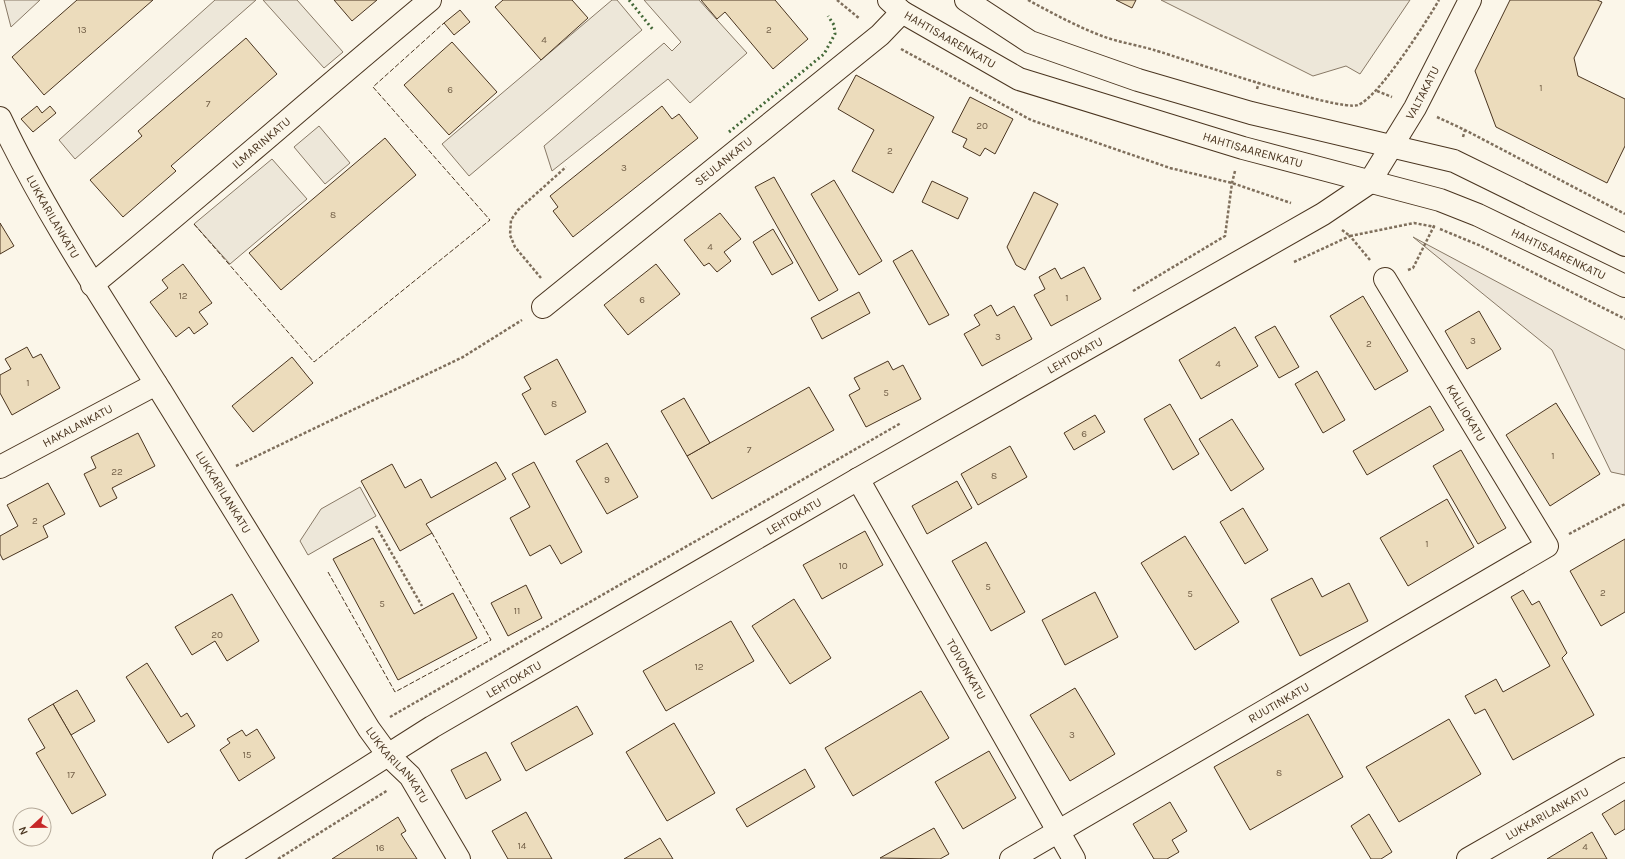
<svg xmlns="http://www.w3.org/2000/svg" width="1625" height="859" viewBox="0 0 1625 859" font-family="Karla,sans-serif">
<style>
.green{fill:#ede6d9;stroke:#887966}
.parking{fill:#ede7d9;stroke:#887966}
.building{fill:#ecdcbc;stroke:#4a3520}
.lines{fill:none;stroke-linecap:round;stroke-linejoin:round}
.street-casing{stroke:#4a3520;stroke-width:24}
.path{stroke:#7f6f5c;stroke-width:2.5;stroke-dasharray:3 2;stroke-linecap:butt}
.street{stroke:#fbf6e9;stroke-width:22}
.hedge{stroke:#436837;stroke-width:3;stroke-dasharray:2 3;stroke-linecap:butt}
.fence{stroke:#4a3520;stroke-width:1;stroke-dasharray:5 2;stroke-linecap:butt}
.labels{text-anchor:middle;stroke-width:3;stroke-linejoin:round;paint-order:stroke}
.number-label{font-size:10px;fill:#725f47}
.street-label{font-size:12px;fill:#4a3520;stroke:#fbf6e9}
</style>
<rect width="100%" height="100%" fill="#fbf6e9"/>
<!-- green -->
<path class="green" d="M1413,237L1625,350V475L1611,472L1552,350Z"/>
<!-- parking -->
<g class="parking">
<path d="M4,0H40L11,27Z"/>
<path d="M215,0H256L75,159L59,140Z"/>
<path d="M263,0H297L343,52L324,68Z"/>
<path d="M612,0H617L642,30L469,176L442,144Z"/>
<path d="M644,0H699L747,53L690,103L668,79L552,171L544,146L664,43L672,51L681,42Z"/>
<path d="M1161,0H1410L1360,74L1346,66L1313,76Z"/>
<path d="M319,126L350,163L325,184L294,147Z"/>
<path d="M272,159L307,199L230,264L194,224Z"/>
<path d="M360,487L376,516L308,555L300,541L321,509Z"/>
</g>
<!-- building -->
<g class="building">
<path d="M77,0H153L44,95L12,57Z"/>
<path d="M334,0H377L352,21Z"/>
<path d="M503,0H572L588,18L541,60L495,7Z"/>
<path d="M701,0H775L808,39L773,69L725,12L717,19Z"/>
<path d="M1116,0H1136L1132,8Z"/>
<path d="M1510,0H1597L1602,2L1574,58L1578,76L1625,99V146L1607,183L1496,127L1475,71Z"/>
<path d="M460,10L470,22L454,35L444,23Z"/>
<path d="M246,38L277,74L171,166L176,171L123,217L90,180L142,136L138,131Z"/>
<path d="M452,42L497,92L449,135L404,85Z"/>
<path d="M856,75L934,117L893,193L852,171L874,130L838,109Z"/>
<path d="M970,97L1013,119L995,154L985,148L980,156L963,147L967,139L952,132Z"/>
<path d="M37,106L42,113L50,106L56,113L33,132L21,119Z"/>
<path d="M662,106L672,119L679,114L698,138L573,237L553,211L558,207L550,196Z"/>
<path d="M385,138L416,175L281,290L249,253Z"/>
<path d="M774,177L838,290L819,301L755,187Z"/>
<path d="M834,180L882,261L859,275L811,194Z"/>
<path d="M932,181L968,198L958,219L922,202Z"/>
<path d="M1034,192L1058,204L1025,270L1016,265L1007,247Z"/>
<path d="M720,213L741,239L724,252L731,261L717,272L709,263L704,266L684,240Z"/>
<path d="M0,223L14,246L0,254Z"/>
<path d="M773,229L793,263L772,275L753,242Z"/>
<path d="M912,250L949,315L929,325L893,261Z"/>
<path d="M183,264L212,303L199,312L208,324L194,334L189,327L176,337L150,302L168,288L162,280Z"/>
<path d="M656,264L680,294L628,335L604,305Z"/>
<path d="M1084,267L1101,299L1051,326L1034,295L1045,289L1039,277L1055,268L1061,279Z"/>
<path d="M859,292L870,313L822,339L811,318Z"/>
<path d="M1363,296L1408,371L1375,390L1330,316Z"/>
<path d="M991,305L997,316L1014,306L1032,339L982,366L964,334L980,325L974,315Z"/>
<path d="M1479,311L1501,349L1467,369L1445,331Z"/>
<path d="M1275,326L1299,367L1279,378L1255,337Z"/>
<path d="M1235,327L1258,366L1201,399L1179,360Z"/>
<path d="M27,347L33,358L41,354L60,388L12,415L0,393V375L11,369L5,359Z"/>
<path d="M292,357L313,383L253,432L232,406Z"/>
<path d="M557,359L586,412L545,435L522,394L531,389L524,377Z"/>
<path d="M888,361L893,370L903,365L921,399L866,427L849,395L860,389L854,378Z"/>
<path d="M1317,371L1345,420L1323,433L1295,384Z"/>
<path d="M809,387L834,430L712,499L687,456Z"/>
<path d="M684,398L710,443L687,456L661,411Z"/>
<path d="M1556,403L1600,474L1550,506L1506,435Z"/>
<path d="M1170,404L1199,454L1173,470L1144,419Z"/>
<path d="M1430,406L1444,430L1367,475L1353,451Z"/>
<path d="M1095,415L1105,432L1074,450L1064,433Z"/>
<path d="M1232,419L1264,469L1231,491L1199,439Z"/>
<path d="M138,433L155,466L112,488L117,498L100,507L84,474L96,468L91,457Z"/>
<path d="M607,443L638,497L607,514L576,461Z"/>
<path d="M1010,446L1027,477L978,505L961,474Z"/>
<path d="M1461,450L1506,528L1478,544L1433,466Z"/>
<path d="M496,462L506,479L426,524L432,533L400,551L361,481L392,464L405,488L421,479L431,498Z"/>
<path d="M534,462L582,552L561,564L550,545L530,556L510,518L530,507L512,474Z"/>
<path d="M957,481L972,508L927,534L912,506Z"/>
<path d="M48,483L65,514L43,526L48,537L3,560L0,554V536L18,526L7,505Z"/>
<path d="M1447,499L1474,547L1408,586L1380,538Z"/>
<path d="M1243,508L1268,550L1245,564L1220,522Z"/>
<path d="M865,531L883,565L822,599L803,565Z"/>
<path d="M1185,536L1239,622L1195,650L1141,563Z"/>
<path d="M373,538L414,614L453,593L477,638L398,680L333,559Z"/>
<path d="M1625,539V612L1601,626L1570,571Z"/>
<path d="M986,542L1025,612L991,631L952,561Z"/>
<path d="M1312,578L1322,597L1349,583L1368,621L1300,656L1271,599Z"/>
<path d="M526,585L542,618L508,636L491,603Z"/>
<path d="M1523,590L1532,605L1539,601L1567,653L1562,658L1594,715L1513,760L1485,709L1475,714L1465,696L1496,679L1503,692L1550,666L1511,597Z"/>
<path d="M1095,592L1118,637L1065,665L1042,620Z"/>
<path d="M232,594L259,641L227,661L215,641L192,655L175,627Z"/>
<path d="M794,599L831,658L790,684L752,626Z"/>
<path d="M731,621L754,661L666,711L643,671Z"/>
<path d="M147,663L181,717L187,713L195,726L168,743L126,677Z"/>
<path d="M1075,688L1115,754L1070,781L1030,715Z"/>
<path d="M77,690L95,721L71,735L53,704Z"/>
<path d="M921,691L949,738L853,796L825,748Z"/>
<path d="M53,704L106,795L72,814L36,753L45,748L28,719Z"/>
<path d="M577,706L593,734L526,771L511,743Z"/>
<path d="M1308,714L1343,777L1250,830L1214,767Z"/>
<path d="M1449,719L1481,774L1399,822L1366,767Z"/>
<path d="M674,723L715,793L667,821L626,752Z"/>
<path d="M257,729L275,758L239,781L220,750L230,743L227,739L242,730L246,736Z"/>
<path d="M989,751L1016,798L963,829L935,782Z"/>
<path d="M486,752L501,780L466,799L451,770Z"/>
<path d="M805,769L815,787L747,827L736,809Z"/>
<path d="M1625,800V829L1615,835L1602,814Z"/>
<path d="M1170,802L1187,831L1172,840L1179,852L1167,859H1154L1133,824Z"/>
<path d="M526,812L552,859H508L492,831Z"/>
<path d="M1369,814L1392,852L1381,859H1371L1351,826Z"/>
<path d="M398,817L406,831L401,834L417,859H332Z"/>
<path d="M934,828L949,854L940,859L880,858Z"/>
<path d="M1592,832L1607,859H1547Z"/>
<path d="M660,838L673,859H624Z"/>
</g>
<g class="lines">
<!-- street casing -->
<g class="street-casing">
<g id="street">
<path id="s1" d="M889,0L902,12L1019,79L1243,148L1440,200L1478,215L1625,286"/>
<path d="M966,0L1030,42L1138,80L1251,113L1454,161L1625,245"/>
<path id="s2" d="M0,118C45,213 104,301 160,390C230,503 300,616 369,729L388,755L410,776L459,859"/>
<path id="s3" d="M92,285C206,192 317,94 430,0"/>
<path id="s4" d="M543,307L880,35L902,12"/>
<path id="s5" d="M0,467L156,384"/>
<path id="s6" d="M858,479L1074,859"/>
<path id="s7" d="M224,859L432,727L858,479L1323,214L1369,183L1415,108L1470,0"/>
<path id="s8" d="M1011,859L1547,546L1385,279"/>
<path id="s9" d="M1468,859L1625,769"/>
</g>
</g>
<!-- path -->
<g class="path">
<path d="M837,0L860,19"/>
<path d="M1028,0C1052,13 1076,26 1102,36C1118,42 1137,45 1154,50C1184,59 1339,112 1358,105C1378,98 1427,21 1439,0"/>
<path d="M901,49L1031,120L1170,168L1232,183L1291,203"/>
<path d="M1257,89L1259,82"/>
<path d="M1377,91L1392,97"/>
<path d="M1437,117L1465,130L1625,214"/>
<path d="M1463,137L1465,130"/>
<path d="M1440,229L1481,246L1625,319"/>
<path d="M1342,230L1350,236L1414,223L1435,227"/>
<path d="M1294,262L1350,236L1370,260"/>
<path d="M1408,270L1413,268L1435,224"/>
<path d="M541,278L515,247L510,235L511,220L518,210L566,167"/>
<path d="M1133,291L1225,236L1232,183L1235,171"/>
<path d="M236,466L463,357L522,320"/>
<path d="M376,526L422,606"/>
<path d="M1569,534L1625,504"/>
<path d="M390,717L901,423"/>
<path d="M278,859L388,790"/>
</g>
<!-- street -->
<use href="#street" class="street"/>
<!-- hedge -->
<g class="hedge">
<path d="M629,0L654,31"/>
<path d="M729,132L824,54L835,34L834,25L828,16"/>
</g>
<!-- fence -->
<g class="fence">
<path d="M194,224L314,362L490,220L373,87L444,23"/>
<path d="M328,572L395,692L491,640L432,533"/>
</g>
</g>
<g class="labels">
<!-- number labels -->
<g class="number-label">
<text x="82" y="33">13</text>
<text x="769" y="33">2</text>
<text x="544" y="43">4</text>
<text x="1541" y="91">1</text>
<text x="450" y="93">6</text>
<text x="208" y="107">7</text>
<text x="982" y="129">20</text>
<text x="890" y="154">2</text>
<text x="624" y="171">3</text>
<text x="333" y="218">8</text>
<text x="710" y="250">4</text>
<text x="183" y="299">12</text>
<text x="1067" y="301">1</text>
<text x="642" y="303">6</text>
<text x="998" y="340">3</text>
<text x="1473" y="344">3</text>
<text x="1369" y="347">2</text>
<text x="1218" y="367">4</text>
<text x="28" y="386">1</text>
<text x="886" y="396">5</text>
<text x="554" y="407">8</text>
<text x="1084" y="437">6</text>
<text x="749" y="453">7</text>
<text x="1553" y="459">1</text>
<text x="117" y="475">22</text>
<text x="994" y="479">8</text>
<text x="607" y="483">9</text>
<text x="35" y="524">2</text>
<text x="1427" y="547">1</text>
<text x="843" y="569">10</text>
<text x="988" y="590">5</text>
<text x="1603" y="596">2</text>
<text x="1190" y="597">5</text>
<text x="382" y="607">5</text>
<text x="517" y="614">11</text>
<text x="217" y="638">20</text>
<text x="699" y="670">12</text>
<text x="1072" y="738">3</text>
<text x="247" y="758">15</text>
<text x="1279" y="776">8</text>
<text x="71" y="778">17</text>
<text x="522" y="849">14</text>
<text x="1585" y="850">4</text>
<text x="380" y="851">16</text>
</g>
<!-- street labels -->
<g class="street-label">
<text dy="4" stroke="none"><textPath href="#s1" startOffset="73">HAHTISAARENKATU</textPath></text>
<text dy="4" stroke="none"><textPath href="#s7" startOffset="1435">VALTAKATU</textPath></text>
<text dy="4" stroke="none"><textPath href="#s3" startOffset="221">ILMARINKATU</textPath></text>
<text dy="4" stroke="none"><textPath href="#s1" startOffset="397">HAHTISAARENKATU</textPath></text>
<text dy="4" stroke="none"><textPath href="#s4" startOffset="232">SEULANKATU</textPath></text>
<text dy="4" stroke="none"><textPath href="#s2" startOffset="112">LUKKARILANKATU</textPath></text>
<text dy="4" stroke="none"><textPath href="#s1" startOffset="721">HAHTISAARENKATU</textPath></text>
<text dy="4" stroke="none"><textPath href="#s7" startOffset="989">LEHTOKATU</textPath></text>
<text transform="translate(1466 413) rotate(59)" y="4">KALLIOKATU</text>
<text dy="4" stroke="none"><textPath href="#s5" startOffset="88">HAKALANKATU</textPath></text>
<text dy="4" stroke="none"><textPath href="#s2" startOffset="436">LUKKARILANKATU</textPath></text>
<text dy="4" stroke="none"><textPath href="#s7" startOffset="665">LEHTOKATU</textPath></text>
<text dy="4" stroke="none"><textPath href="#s6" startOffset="219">TOIVONKATU</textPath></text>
<text dy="4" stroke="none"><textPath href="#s7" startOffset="341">LEHTOKATU</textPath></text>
<text dy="4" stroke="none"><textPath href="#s8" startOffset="310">RUUTINKATU</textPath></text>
<text dy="4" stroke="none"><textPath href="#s2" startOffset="760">LUKKARILANKATU</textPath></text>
<text dy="4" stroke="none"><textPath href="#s9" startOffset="91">LUKKARILANKATU</textPath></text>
</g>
</g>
<!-- north arrow -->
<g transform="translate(32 827) rotate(248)"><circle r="19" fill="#fbf6e9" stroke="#b4a999"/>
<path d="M0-3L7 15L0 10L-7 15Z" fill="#c62828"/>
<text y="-6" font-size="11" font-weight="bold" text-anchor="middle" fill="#4a3520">N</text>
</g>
</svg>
